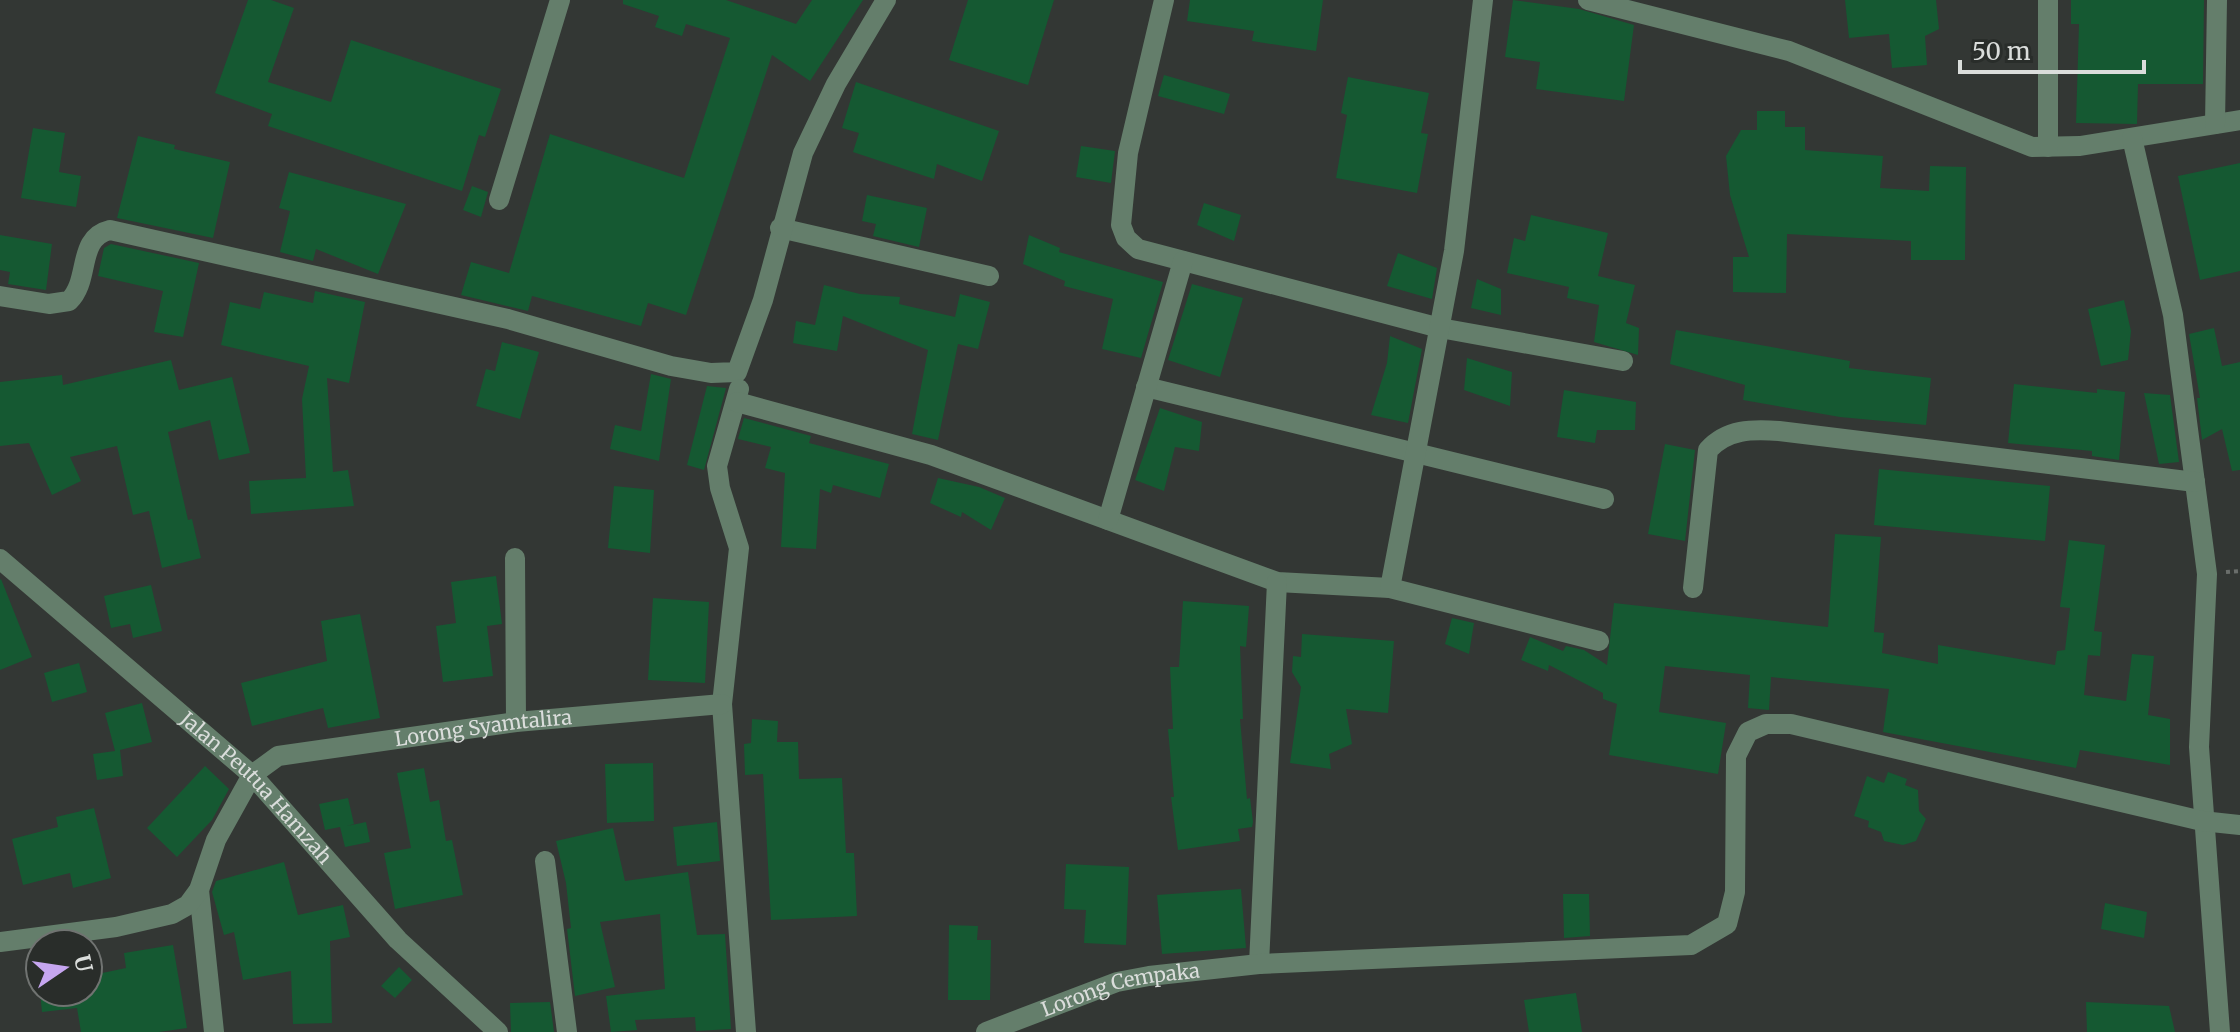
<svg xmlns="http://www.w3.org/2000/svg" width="2240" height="1032" viewBox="0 0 2240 1032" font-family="Merriweather,serif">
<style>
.building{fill:#155932}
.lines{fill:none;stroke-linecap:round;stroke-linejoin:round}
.path{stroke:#6a6e6b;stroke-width:4;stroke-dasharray:4 4;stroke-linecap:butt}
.minor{stroke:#647e6b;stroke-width:20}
.labels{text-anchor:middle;stroke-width:8;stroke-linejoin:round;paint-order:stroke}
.street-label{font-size:20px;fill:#dadddb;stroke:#292d2a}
</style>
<rect width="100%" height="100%" fill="#333734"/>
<!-- building -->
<g class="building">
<path d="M248,0H271L294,8L268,82L331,102L351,40L501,89L485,137L479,135L462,191L268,126L272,114L215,93Z"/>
<path d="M623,0H726L796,24L812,0H863L810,81L772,55L686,315L648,303L641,326L532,296L528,311L461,295L471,262L509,273L550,134L684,178L730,38L686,24L682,36L655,27L659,16L623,4Z"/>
<path d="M968,0H1054L1028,85L949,60Z"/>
<path d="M1190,0H1323L1316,51L1252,41L1254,31L1187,21Z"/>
<path d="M1513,0L1579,9L1634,25L1624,101L1536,89L1540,62L1505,57Z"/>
<path d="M1845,0H1936L1939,29L1925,36L1927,65L1892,68L1889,34L1849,38Z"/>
<path d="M2071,0H2204L2203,84H2138L2137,124L2076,123L2079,24H2071Z"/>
<path d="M1164,75L1230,94L1224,114L1158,96Z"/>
<path d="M1348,77L1429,93L1421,133L1428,134L1417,193L1336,178L1347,115L1341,113Z"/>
<path d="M856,82L999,131L982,181L937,164L934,179L853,152L859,133L842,128Z"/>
<path d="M1757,111H1785V127H1805V150L1883,156L1880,188L1929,191L1930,166L1966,167L1965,260H1911V241L1787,234L1786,293L1733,292V257H1749L1730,195L1726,156L1741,130H1757Z"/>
<path d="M33,128L65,133L59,172L81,176L76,207L21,198Z"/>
<path d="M138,136L175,145L174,149L230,162L213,238L117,218Z"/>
<path d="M1081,146L1115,151L1111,183L1076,177Z"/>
<path d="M2240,163V271L2200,280L2178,176Z"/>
<path d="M289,172L406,204L378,274L316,249L313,261L280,252L290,211L279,208Z"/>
<path d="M472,186L488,192L481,217L463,210Z"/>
<path d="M867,195L927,208L919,247L873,236L876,224L862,221Z"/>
<path d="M1204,203L1241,215L1234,241L1197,225Z"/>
<path d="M1531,215L1608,233L1598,276L1635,285L1626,323L1639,328L1638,355L1594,342L1599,305L1567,298L1569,287L1507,273L1514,238L1525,241Z"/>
<path d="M0,235L52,244L46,290L8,284L10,272L0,270Z"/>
<path d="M1029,235L1060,248L1059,252L1163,282L1141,358L1102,349L1113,299L1064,286L1065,281L1023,264Z"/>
<path d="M111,244L199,263L183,337L154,332L163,291L98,276L104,248Z"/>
<path d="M1398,253L1437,268L1432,299L1387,286Z"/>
<path d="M1477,279L1501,289V315L1471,308Z"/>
<path d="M1192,284L1243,298L1220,377L1168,360Z"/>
<path d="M824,285L860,294L900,297L899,304L955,317L960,294L990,302L978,349L958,344L938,440L912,434L928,350L843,316L837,351L793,343L796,321L815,325Z"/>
<path d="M315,291L365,302L349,383L327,378L333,472L348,470L354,506L251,514L249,481L306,478L302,399L309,366L221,345L230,302L260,309L264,292L313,303Z"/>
<path d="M2124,300L2131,331L2128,360L2101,366L2088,309Z"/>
<path d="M2214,328L2222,366L2240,362V470L2232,471L2222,429L2202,440L2197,398H2200L2189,334Z"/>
<path d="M1676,330L1850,361L1849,368L1931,378L1926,425L1840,417L1743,400L1745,385L1670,364Z"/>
<path d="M1390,336L1422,349L1408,423L1371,415L1387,363Z"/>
<path d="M502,342L539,352L520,419L476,406L486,369L495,371Z"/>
<path d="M1467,358L1512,372L1510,406L1464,390Z"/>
<path d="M171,360L179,390L232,377L250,453L219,460L210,420L168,432L188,520L192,519L201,558L162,568L149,511L133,515L117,446L70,457L81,481L52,495L29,443L0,446V382L62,375L63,385Z"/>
<path d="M651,374L671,379L659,461L610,449L615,425L641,431Z"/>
<path d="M2014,384L2097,393V389L2125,392L2119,460L2092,456V451L2008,443Z"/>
<path d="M707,386L726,388L704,470L687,465Z"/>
<path d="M1564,390L1636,402L1635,430H1597L1595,443L1557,437Z"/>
<path d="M2144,393L2170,395L2179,462L2159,464Z"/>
<path d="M1160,408L1202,422L1199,451L1175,447L1164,491L1135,480Z"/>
<path d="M744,418L811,436L809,443L889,464L880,498L833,485L831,493L820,489L816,549L781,547L785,473L765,468L771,447L738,439Z"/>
<path d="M1665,444L1695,450L1685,541L1648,534Z"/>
<path d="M1879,469L2050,486L2045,541L1874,525Z"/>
<path d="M938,478L979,487L1005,498L991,530L962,512L961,517L930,503Z"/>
<path d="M614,486L654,490L650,553L608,548Z"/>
<path d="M1835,534L1881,537L1874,632L1884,633L1882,653L1938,664V645L2055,665L2057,651L2065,650L2070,608L2060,607L2069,540L2105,545L2094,631L2102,632L2100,656L2088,655L2084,695L2126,701L2132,654L2154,656L2148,715L2170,719V765L2080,750L2076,768L1883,732L1889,689L1771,677L1769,710L1748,708L1750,675L1665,666L1659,712L1726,723L1718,774L1609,755L1617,704L1603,699V693L1549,665L1548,671L1521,660L1530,637L1563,651L1566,646L1584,650L1607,665L1614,603L1828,627Z"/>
<path d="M496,576L502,624L487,626L493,676L443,682L436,626L456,623L451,582Z"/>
<path d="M1,579L32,657L0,670V580Z"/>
<path d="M151,585L162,631L133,638L130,624L111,628L104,596Z"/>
<path d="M653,598L709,602L705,683L648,680Z"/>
<path d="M1183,601L1249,606L1246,647L1240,646L1243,719H1240L1247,799L1250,798L1253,822L1252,827L1238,829L1240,841L1178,850L1171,797H1174L1168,729H1173L1170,667H1179Z"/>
<path d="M360,614L380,718L328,728L323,708L252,726L241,683L327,661L321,621Z"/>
<path d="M1452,618L1474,623L1469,654L1445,644Z"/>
<path d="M1302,634L1394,641L1388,713L1346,709L1352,744L1329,754L1331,769L1290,763L1301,687L1292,672L1293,656L1301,657Z"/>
<path d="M79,663L87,692L52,702L44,673Z"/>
<path d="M142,703L152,742L120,750L123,776L97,780L93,754L115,751L105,713Z"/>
<path d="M752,719L778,721L777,742H798L799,779L842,778L846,853H854L857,916L771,920L763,774L745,775L744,744L751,743Z"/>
<path d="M653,763L654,821L607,823L605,764Z"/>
<path d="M205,766L229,789L212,820L177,857L147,828Z"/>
<path d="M424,768L430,802L439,800L446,841L452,840L463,895L395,909L384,853L411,848L397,773Z"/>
<path d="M1888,772L1907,779L1905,785L1918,790L1919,811L1926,819L1916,841L1903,845L1884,841L1881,832L1868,827L1869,821L1854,816L1867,776L1884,783Z"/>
<path d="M348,798L354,824L347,826L366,822L370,842L345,847L340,827L325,830L319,804Z"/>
<path d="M94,808L111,878L73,888L70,873L23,885L12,839L58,827L56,817Z"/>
<path d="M717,822L720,861L677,866L673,827Z"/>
<path d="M613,828L625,881L688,872L697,935L725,934L731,1029L696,1031L695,1017L635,1020L637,1030L611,1032L606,996L665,989L660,914L600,922L615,987L575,996L567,929L571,928L566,883L556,841Z"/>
<path d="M284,862L298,915L343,905L350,937L330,941L332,1023L293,1024L291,971L243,980L234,932L224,935L212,892L216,881Z"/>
<path d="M1066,864L1129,867L1126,945L1084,943L1086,910L1064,909Z"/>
<path d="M1241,889L1246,948L1162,954L1157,895Z"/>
<path d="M1563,894H1589L1590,936L1564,938Z"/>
<path d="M2105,903L2147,912L2144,938L2101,929Z"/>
<path d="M949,925L978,926L977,940H991L990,1000H948Z"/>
<path d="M173,945L187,1028L159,1032H81L77,1008L42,1012L40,992H88V976L126,968L124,953Z"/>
<path d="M399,967L412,980L395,998L381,986Z"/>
<path d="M1576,993L1582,1032H1529L1524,1000Z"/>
<path d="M550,1002L554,1032H511L510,1003Z"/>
<path d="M2086,1002L2169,1006L2175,1032H2087Z"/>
</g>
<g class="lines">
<!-- path -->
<path class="path" d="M2226,572L2240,571"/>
<!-- minor -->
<g class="minor">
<path d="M1164,0L1128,153L1121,225L1126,238L1138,249L1440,328L1623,361"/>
<path d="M1588,0L1789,51L2032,147L2080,146L2240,120"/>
<path d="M2215,124L2217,0"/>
<path d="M2132,138L2173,315L2207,574L2199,747L2220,1032"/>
<path d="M2048,147V0"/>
<path d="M499,200L560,0"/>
<path d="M780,228L989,276"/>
<path d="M0,296L49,304L69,301C91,280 76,238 110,230L508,319L671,366L711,373L737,372L763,300L803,153L836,84L886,0"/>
<path d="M1146,387L1604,499"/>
<path d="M739,389L717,466L720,488L739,548L722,704L746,1032"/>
<path d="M737,402L931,455L1277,582L1390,588L1599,641"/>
<path d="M1108,520L1183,261"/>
<path d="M515,558L516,722"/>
<path id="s1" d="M0,559L252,775L398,940L498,1032"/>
<path d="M1390,588L1454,251L1483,0"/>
<path d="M1693,588L1708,450C1727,429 1752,429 1779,431L2195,482"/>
<path d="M545,861L567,1032"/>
<path d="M199,890L214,1032"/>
<path id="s2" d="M0,942L116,927L172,914L188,905L199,890L216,840L252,775L278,756L516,722L722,704"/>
<path d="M1259,964L1277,582"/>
<path id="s3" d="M986,1032L1117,982L1149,976L1259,964L1691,945L1727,924L1735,892L1736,756L1748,732L1766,724H1791L2202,821L2240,825"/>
</g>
</g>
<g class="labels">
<!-- street labels -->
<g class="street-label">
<text dy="7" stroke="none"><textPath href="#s2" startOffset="578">Lorong Syamtalira</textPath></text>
<text dy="7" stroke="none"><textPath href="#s1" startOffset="344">Jalan Peutua Hamzah</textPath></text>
<text dy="7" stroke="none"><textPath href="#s3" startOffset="142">Lorong Cempaka</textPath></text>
</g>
</g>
<!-- north arrow -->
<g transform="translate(64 968) rotate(77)"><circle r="38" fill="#292d2a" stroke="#707371" stroke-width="2"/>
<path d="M0-6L14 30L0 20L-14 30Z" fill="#c6a6f0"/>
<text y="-12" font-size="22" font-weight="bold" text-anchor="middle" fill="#dadddb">U</text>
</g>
<!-- scale -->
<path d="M1960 60v12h184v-12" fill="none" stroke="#dadddb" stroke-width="4"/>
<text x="1972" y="60" font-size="24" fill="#dadddb" stroke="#292d2a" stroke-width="6" paint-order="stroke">50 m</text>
</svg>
